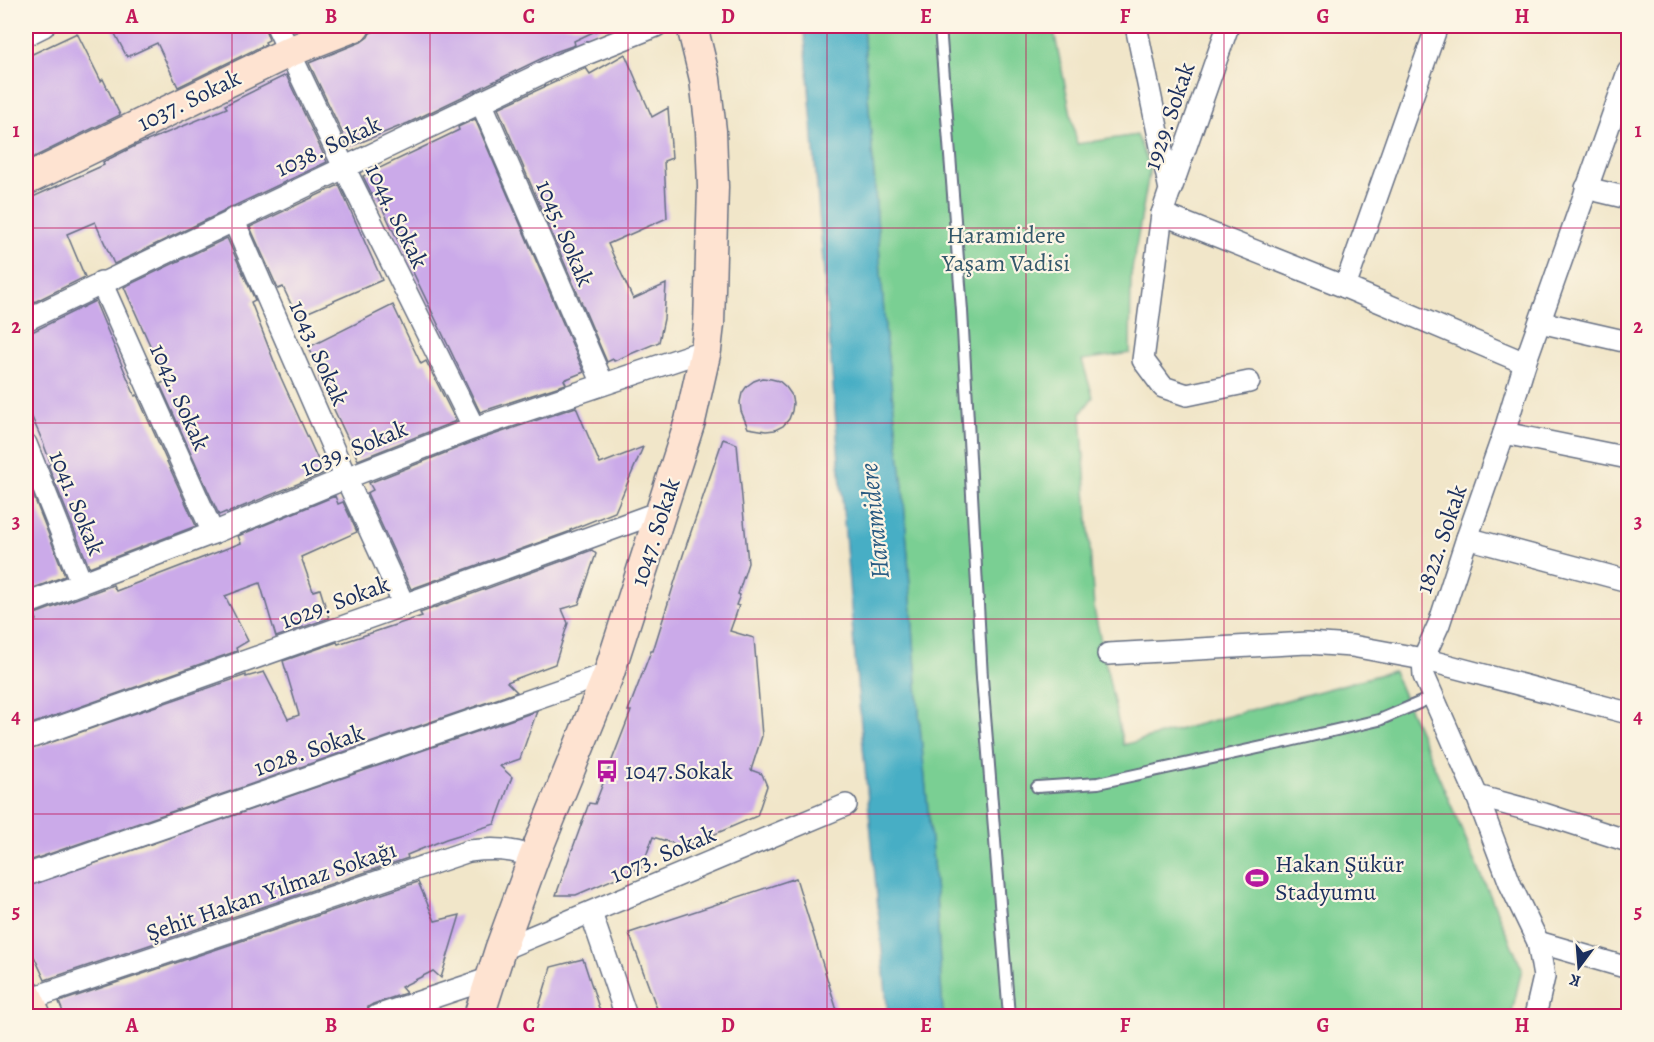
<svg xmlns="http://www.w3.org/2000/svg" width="1654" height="1042" viewBox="0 0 1654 1042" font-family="Alegreya,serif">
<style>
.green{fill:#7acf93;stroke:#4a7f78;stroke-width:1.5}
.water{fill:#46aec5;stroke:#306e92;stroke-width:1.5}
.building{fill:#cbaae9}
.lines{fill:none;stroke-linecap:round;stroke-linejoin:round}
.lane-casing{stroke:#666f83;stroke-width:14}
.street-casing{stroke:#666f83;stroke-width:24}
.secondary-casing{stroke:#666f83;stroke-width:33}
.lane{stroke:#fff;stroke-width:10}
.street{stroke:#fff;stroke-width:21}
.secondary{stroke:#fee3d1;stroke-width:30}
.grid{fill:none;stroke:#c2185b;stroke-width:1.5;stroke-opacity:0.55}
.labels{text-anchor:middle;stroke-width:4.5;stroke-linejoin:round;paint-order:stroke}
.street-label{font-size:24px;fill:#1b2f5e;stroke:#fcf5e5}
.park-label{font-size:24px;fill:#33576b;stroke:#fcf5e5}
.poi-label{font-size:24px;fill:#1b2f5e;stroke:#fcf5e5;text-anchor:start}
.water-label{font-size:26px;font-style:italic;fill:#2a5b82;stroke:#fcf5e5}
.neatline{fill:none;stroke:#c2185b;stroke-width:2}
.grid-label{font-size:20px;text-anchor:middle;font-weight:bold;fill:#c2185b}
</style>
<rect width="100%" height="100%" fill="#fcf5e5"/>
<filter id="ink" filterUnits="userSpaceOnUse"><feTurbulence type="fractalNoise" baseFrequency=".0167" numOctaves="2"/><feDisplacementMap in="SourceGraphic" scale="12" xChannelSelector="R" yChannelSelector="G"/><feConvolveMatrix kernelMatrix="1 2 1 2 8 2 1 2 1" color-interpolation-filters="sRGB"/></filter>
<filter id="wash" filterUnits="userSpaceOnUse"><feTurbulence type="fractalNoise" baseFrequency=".008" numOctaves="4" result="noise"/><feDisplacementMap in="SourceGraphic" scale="24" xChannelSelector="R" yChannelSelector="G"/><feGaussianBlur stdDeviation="1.35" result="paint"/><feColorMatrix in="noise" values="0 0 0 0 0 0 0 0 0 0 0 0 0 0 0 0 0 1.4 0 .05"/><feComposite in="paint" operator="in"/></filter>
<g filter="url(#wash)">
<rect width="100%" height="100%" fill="#f1e6c9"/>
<!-- green -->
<path class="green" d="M863,26H1053L1077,144L1137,135L1150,168L1131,275L1130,353L1082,360L1093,397L1081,413L1094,609L1123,745L1393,671L1522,969L1511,1016H943L936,894L920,726L903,487L886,341Z"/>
<!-- water -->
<path class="water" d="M804,26H863L886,341L903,487L920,726L936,894L943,1016H888L856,671Z"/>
<g id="blocks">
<!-- building -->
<g class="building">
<path d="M111,26H264L269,40L265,42L266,44L178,87L157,43L127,57Z"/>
<path d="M385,26H606L574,41L575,45L555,52L408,123L349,147L309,63L361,42L368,37L370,33Z"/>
<path d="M77,33L101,81L103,79L120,115L26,161V57Z"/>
<path d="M625,54L652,117L668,108L672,158L664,161L667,218L608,244L633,299L666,284L664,319L659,342L614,361L613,359L607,362L498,108L586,68L590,74Z"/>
<path d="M286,75L327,162L234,206L227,208L223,212L114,264L95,222L67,234L85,277L26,306V200L104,165L103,162L135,146L227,108L225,105Z"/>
<path d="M475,119L584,372L564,380L566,384L480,412L376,195L373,196L363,176L459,130L458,127Z"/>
<path d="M339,185L382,280L297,317L283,287L278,289L250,227Z"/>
<path d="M227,238L255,300L251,302L277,369L324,473L227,513L226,512L219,515L160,384L166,381L124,287Z"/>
<path d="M95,301L135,396L137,395L196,526L89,567L48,465L51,464L42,440L26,404V333L32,332Z"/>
<path d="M393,305L421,364L426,361L456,421L358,460L319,378L321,377L309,347Z"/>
<path d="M762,378L771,379L779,381L786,387L791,394L793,403L792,411L789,419L783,426L775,430L766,431L748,428L741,411L740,402L742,393L747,386L754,381Z"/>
<path d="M576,407L600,464L643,447L615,512L570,530L571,531L411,589L367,493L373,490L369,483L478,440Z"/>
<path d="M723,439L737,444L748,563L738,594L740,595L736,605L739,606L730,631L754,638L762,736L751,770L762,774L767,786L757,816L685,847L653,837L642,867L576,895H556L589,803L595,804L631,711H628L651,651H653L684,552Z"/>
<path d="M26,477L65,576L26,591Z"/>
<path d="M335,496L338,504L343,502L357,532L301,557L313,591L320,589L329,618L276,637L260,583L225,596L248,641L236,648L237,651L26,726V624L37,620L35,614L113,585L116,591L241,543L238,536Z"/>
<path d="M592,550L596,554L579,604L562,609L568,623L555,664L507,682L517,692L26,862V751L246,675V677L264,672L288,719L299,715L283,661L337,642L338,644L422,616L420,613Z"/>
<path d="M537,711L520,759L500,766L512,777L495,824L446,839L407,855L408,858L45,980L26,939V887Z"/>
<path d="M796,878L839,1017H660L629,933Z"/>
<path d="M418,882L435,921L460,915L441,978L433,971L401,987L406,993L373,1004L368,1007L365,1017H339L338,1011L321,1017H65L59,1002Z"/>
<path d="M583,959L602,1017H536L551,967Z"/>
</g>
</g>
</g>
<g filter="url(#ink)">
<use href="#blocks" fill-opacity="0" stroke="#666f83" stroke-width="1.5"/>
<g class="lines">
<!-- lane casing -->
<g class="lane-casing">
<g id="lane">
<path d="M940,26L962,311L982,678L1009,1016"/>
<path d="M1037,787L1098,783L1281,743L1379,720L1433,697"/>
</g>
</g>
<!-- street casing -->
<g class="street-casing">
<g id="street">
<path d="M277,26L344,167L474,428"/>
<path d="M1136,26L1170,190L1162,214L1143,360L1163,387L1187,395L1249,382"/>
<path d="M26,35L44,26"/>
<path d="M481,102L603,384"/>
<path d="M1586,188L1628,198"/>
<path d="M1171,189L1228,26"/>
<path d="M1162,214L1345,287L1525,363"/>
<path d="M233,219L346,478L404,605"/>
<path d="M101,282L213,533"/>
<path d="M1345,287L1437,26"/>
<path d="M26,320L561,64L656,26"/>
<path d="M1540,322L1628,342"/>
<path d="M1504,433L1628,458"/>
<path d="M26,444L81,582"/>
<path d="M1467,538L1628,581"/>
<path d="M26,604L213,533L346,478L474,428L706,350"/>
<path d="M1108,654L1307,643L1352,646L1423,659L1628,713"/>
<path d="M26,739L404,605L662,511"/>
<path d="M1477,796L1544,814L1628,841"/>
<path d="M26,875L609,673"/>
<path d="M591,913L626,1016"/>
<path d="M1538,942L1628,968"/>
<path d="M500,950L846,805"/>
<path d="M26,1000L469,851C494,848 510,849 534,857"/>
<path d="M377,1016L491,978"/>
<path d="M1535,1016L1544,977L1538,942L1511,886L1477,796L1424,676L1423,659L1439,624L1467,538L1504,433L1525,363L1628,72"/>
</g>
</g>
<!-- secondary casing -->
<g class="secondary-casing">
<g id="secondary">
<path d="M26,180L291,51L355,26"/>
<path d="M26,994L36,1016"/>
<path d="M479,1016L500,950L534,857L609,673L690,421L706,350L709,324L713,187L711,131L705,79L692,26"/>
</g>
</g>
<!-- lane -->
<use href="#lane" class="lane"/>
<!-- street -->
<use href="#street" class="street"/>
<!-- secondary -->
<use href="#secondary" class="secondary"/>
</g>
</g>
<!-- grid -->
<path class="grid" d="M232,26V1016M430,26V1016M628,26V1016M827,26V1016M1026,26V1016M1224,26V1016M1422,26V1016M26,228H1628M26,423H1628M26,619H1628M26,814H1628"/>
<!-- icons -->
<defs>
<g id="bus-bare" transform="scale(1.8)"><path d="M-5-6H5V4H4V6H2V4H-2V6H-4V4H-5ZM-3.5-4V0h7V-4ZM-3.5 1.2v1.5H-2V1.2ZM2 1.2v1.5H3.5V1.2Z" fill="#b5179e" stroke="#fcf5e5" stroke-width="2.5" paint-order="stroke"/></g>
<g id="stadium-bare" transform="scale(1.8)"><path d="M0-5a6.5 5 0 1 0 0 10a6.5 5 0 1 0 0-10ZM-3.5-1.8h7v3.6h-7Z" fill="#b5179e" stroke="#fcf5e5" stroke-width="2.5" paint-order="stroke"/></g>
</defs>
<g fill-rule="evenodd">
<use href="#bus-bare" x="607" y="771"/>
<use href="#stadium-bare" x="1257" y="878"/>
</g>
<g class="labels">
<!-- street labels -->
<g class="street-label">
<text transform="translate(189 100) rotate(-26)" y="8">1037. Sokak</text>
<text transform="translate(1169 116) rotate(-71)" y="8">1929. Sokak</text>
<text transform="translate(328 146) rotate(-25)" y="8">1038. Sokak</text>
<text transform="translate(397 216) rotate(64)" y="8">1044. Sokak</text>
<text transform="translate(565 233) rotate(67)" y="8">1045. Sokak</text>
<text transform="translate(319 353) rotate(66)" y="8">1043. Sokak</text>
<text transform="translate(180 397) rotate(66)" y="8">1042. Sokak</text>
<text transform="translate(354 448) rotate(-22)" y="8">1039. Sokak</text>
<text transform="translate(77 503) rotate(68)" y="8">1041. Sokak</text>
<text transform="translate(655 532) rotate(-72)" y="8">1047. Sokak</text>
<text transform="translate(1441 539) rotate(-71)" y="8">1822. Sokak</text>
<text transform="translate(335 602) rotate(-20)" y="8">1029. Sokak</text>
<text transform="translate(309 750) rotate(-19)" y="8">1028. Sokak</text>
<text transform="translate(663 854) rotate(-23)" y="8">1073. Sokak</text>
<text transform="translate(271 891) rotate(-19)" y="8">Şehit Hakan Yılmaz Sokağı</text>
</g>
<!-- park labels -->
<g class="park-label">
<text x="1006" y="243">Haramidere<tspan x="1006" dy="28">Yaşam Vadisi</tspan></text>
</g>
<!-- poi labels -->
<g class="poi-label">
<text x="625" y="779">1047.Sokak</text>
<text x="1275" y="872">Hakan Şükür<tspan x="1275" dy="28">Stadyumu</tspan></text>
</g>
<!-- water labels -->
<g class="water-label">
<text transform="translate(874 521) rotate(-96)" y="9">Haramidere</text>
</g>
</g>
<!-- margin -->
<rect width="1654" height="1042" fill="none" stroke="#fcf5e5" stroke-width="66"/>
<!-- north arrow -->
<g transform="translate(1579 967) rotate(196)" stroke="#fcf5e5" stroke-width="4.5" paint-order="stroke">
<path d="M0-4.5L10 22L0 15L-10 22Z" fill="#1b2f5e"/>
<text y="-9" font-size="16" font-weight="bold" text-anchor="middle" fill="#1b2f5e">K</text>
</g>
<rect x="33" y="33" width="1588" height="976" class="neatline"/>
<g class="grid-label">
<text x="132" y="23">A</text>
<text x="331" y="23">B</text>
<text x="529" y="23">C</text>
<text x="728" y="23">D</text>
<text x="926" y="23">E</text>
<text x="1125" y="23">F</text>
<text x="1323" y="23">G</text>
<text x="1522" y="23">H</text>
<text x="16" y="137">1</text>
<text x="1638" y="137">1</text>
<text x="16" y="333">2</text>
<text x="1638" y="333">2</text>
<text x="16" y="528">3</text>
<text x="1638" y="528">3</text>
<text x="16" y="723">4</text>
<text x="1638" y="723">4</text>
<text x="16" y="918">5</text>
<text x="1638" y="918">5</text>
<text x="132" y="1032">A</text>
<text x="331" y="1032">B</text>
<text x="529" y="1032">C</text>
<text x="728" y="1032">D</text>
<text x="926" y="1032">E</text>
<text x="1125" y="1032">F</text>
<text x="1323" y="1032">G</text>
<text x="1522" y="1032">H</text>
</g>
</svg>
